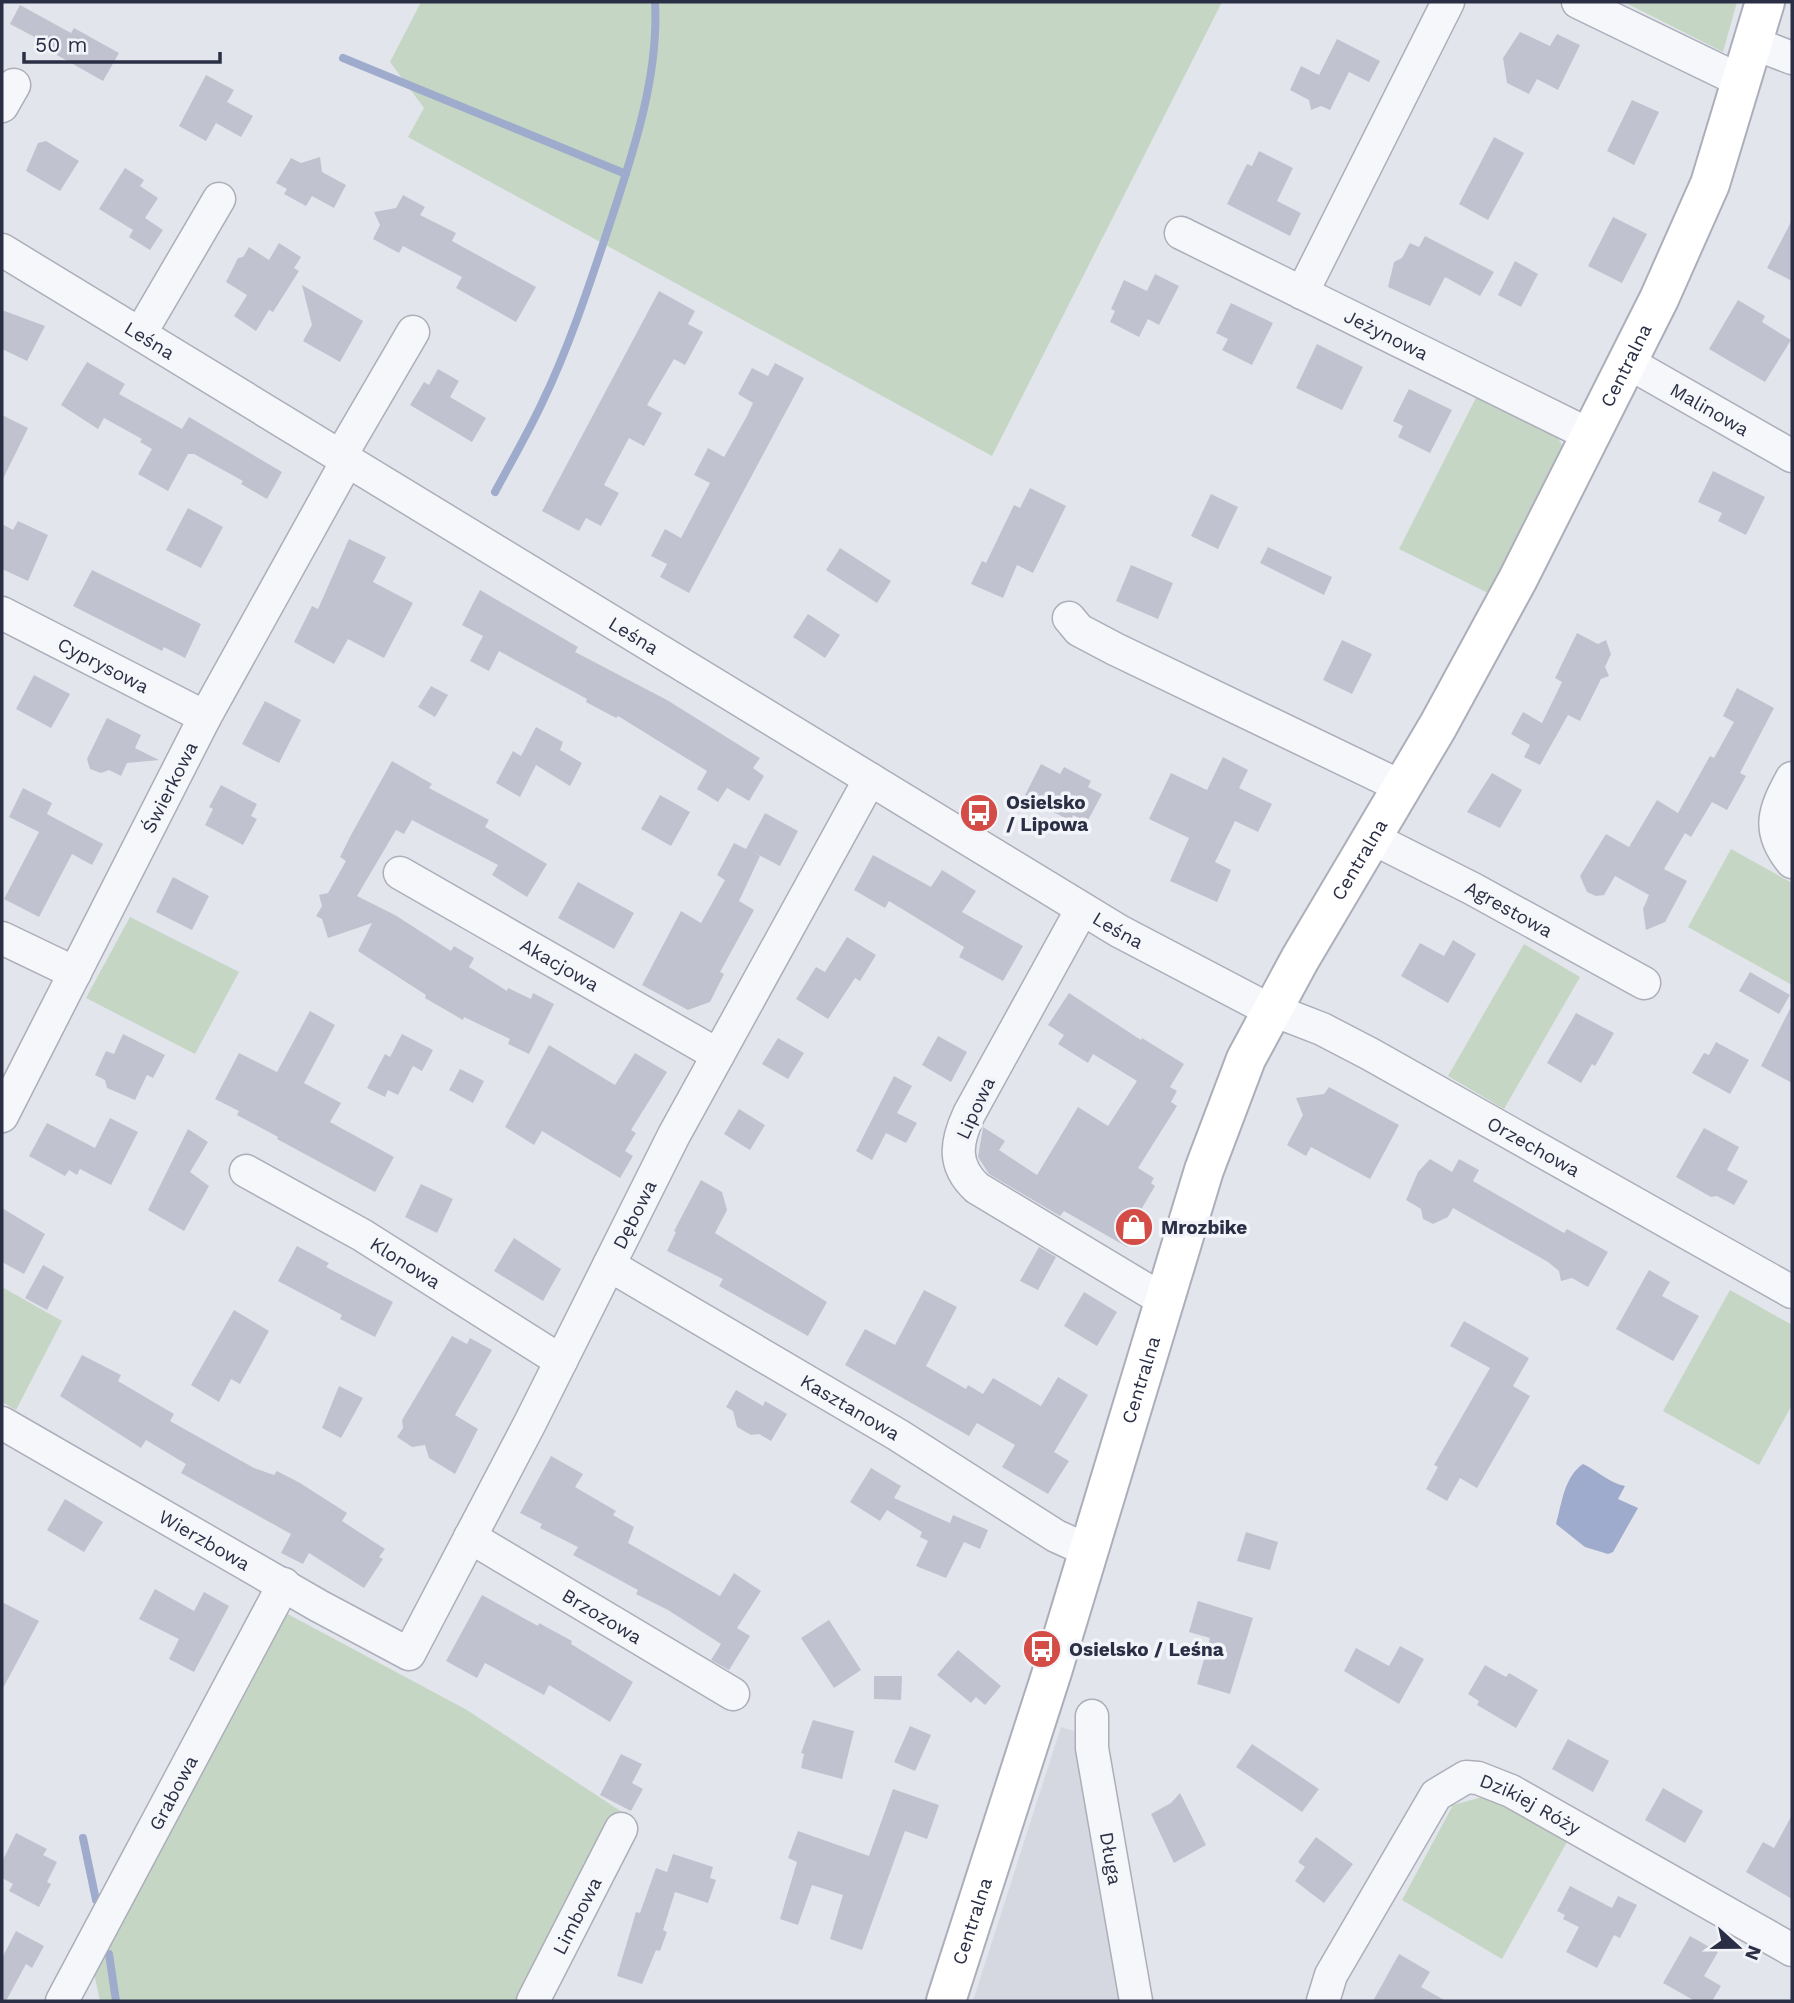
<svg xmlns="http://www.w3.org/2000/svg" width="1794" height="2003" viewBox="0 0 1794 2003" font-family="'Work Sans',sans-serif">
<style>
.built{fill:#d5d7e1}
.green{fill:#c5d6c4}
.water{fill:#9eabcc}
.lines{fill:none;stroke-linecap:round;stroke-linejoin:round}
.stream{stroke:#9eabcc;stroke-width:8}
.building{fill:#c0c3cf}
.street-casing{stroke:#acaeba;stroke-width:35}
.secondary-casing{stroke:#acaeba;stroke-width:42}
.street{stroke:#f6f7fa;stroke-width:32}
.secondary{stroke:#fff;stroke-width:38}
.labels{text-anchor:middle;stroke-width:7;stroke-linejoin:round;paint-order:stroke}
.street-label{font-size:19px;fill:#2a2f45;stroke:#f3f4f9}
.poi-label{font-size:19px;font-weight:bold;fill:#2a2f45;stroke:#f3f4f9;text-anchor:start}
</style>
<rect width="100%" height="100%" fill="#e3e5ec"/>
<!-- built -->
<path class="built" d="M1061,1727L1074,1731L1119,2001H973Z"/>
<!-- green -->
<g class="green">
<path d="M421,2H1222L992,456L408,137L424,108L390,62Z"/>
<path d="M1624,2H1737L1723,52Z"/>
<path d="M1479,392L1555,433L1562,445L1488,593L1399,549Z"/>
<path d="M1731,849L1792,883V985L1688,927Z"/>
<path d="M130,917L239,972L195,1054L86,998Z"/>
<path d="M1524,944L1580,977L1504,1109L1448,1076Z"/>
<path d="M2,1287L62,1321L16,1410L2,1402Z"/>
<path d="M1730,1290L1792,1325V1405L1759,1465L1663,1411Z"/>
<path d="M282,1611L467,1710L622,1812L520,2001H100L93,1969Z"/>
<path d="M1486,1796L1567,1842L1502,1959L1402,1900L1453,1805Z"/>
</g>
<!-- water -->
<path class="water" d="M1583,1464C1598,1471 1609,1483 1625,1486L1618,1499L1638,1508L1613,1552L1608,1554L1585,1547L1556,1524C1562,1503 1564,1477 1583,1464Z"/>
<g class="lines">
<!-- stream -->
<g class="stream">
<path d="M343,58L626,174"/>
<path d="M495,492C511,462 528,433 542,403C571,343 592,277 613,214C635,147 659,73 655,2"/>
<path d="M83,1838L96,1900"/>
<path d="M109,1954L116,2001"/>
</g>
</g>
<!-- building -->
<g class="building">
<path d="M20,5L71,33L74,28L119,53L103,81L57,55L59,50L10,24Z"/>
<path d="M1520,32L1550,46L1557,34L1580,45L1558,90L1537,79L1529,94L1507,83L1503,58Z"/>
<path d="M1337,39L1380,61L1369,82L1349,72L1330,110L1321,106L1311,110L1309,100L1290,90L1301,66L1319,75Z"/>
<path d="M206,75L234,90L227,102L253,116L241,137L216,123L206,141L179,126Z"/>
<path d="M1632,100L1659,112L1634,165L1607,151Z"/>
<path d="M1494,137L1524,153L1488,220L1459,204Z"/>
<path d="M46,141L79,161L60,191L26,171L38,143Z"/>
<path d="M1259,151L1293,168L1277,201L1301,213L1290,236L1227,204L1247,164L1252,166Z"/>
<path d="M320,157L322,172L346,185L334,208L312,196L306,206L284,194L287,189L276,183L291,158L301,163Z"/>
<path d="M125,168L144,180L140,186L158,198L145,218L163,230L150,250L129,237L133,230L99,209Z"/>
<path d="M403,195L425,207L420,215L456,233L452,241L536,287L516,322L456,288L462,277L403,246L399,253L373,239L380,225L374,212L396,208Z"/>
<path d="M1613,217L1647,234L1622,283L1588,266Z"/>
<path d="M1792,220V281L1767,268Z"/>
<path d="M1425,236L1494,272L1480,296L1445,277L1430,306L1388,287L1394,262L1402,258L1410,243L1419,247Z"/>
<path d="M279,243L301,257L294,268L299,271L273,312L269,310L256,331L234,316L247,295L226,282L238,258L243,257L249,247L269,260Z"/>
<path d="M1515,261L1538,274L1521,307L1498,295Z"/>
<path d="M1155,274L1179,286L1159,325L1148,319L1139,337L1110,322L1115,311L1111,309L1124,280L1147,291Z"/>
<path d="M302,285L363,321L340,362L303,341L312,325Z"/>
<path d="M659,291L695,311L688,324L703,332L685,365L674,359L647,405L662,413L644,446L629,438L604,485L619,493L601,526L586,518L579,531L542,511Z"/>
<path d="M1738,300L1765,316L1762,322L1791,340L1765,382L1709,349Z"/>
<path d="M1231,303L1273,323L1252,365L1222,350L1228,339L1216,333Z"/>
<path d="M2,310L45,326L27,361L2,349Z"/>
<path d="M1317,344L1363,367L1342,410L1296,388Z"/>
<path d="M87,362L125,384L119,394L182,429L189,417L282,472L267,499L241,484L243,481L194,454H188L168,491L138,474L152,449L140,442L142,439L104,418L98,429L61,405Z"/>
<path d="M775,363L804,378L689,593L660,577L667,564L651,556L665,529L681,538L710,483L694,475L708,448L724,457L747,416L753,403L738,394L752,368L768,376Z"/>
<path d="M438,369L459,381L450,397L486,418L472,442L410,405L424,382L429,385Z"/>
<path d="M1409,389L1452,410L1430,453L1398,437L1403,426L1393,421Z"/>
<path d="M2,415L28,428L2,481Z"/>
<path d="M1713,471L1765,497L1746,535L1718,521L1722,513L1698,502Z"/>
<path d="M1030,488L1066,506L1033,573L1017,565L1003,598L971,584L982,561L986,563L1014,505L1020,508Z"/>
<path d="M1211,494L1238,507L1218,549L1191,536Z"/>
<path d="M188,508L223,527L201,568L166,550Z"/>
<path d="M18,521L48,535L28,581L2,569V524L13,530Z"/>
<path d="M349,539L386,557L373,582L413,603L384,658L348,639L334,664L294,642L312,606L318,609Z"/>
<path d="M1268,547L1332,577L1324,595L1260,563Z"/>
<path d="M840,548L891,581L877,603L826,570Z"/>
<path d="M1131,565L1173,583L1158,619L1116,601Z"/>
<path d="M92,570L201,624L185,658L164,647L162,651L73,606Z"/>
<path d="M480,590L578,647L575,652L667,700L760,758L753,768L764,776L749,801L727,788L718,802L697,789L707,771L618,716L616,718L586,702L587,699L499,651L489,671L470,661L483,636L462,625Z"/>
<path d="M808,614L840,635L825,658L793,637Z"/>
<path d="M1577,633L1598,644L1606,640L1611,654L1605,667L1609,676L1601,679L1580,721L1568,715L1540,765L1524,757L1530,745L1511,734L1523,712L1542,723L1562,682L1555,678Z"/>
<path d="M1342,640L1372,654L1352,694L1323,680Z"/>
<path d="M34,675L70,694L51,728L16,709Z"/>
<path d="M431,686L448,695L435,717L418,707Z"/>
<path d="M1737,688L1774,708L1740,773L1746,776L1727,810L1712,802L1691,837L1685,833L1664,869L1687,881L1665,922L1646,930L1643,909L1649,895L1615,876L1604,895L1596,896L1587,892L1580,876L1606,834L1629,847L1657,800L1678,813L1710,756L1714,758L1734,722L1723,716Z"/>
<path d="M265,701L301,720L279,763L242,744Z"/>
<path d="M107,718L141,735L135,748L159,760L127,763L121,776L109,770L101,773L90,769L87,759Z"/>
<path d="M536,727L563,742L560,750L582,763L570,786L536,765L520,797L496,783L513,751L521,756Z"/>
<path d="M1223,757L1248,770L1239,788L1272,804L1258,832L1235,821L1215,862L1231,870L1217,902L1170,881L1189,838L1149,819L1171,773L1207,790Z"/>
<path d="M392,761L432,784L429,788L489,820L485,827L547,864L527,897L492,875L498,865L412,820L404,834L396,830L357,896L395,915L451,951L454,946L474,958L469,967L507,991L508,988L531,999L533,993L554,1004L529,1054L508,1044L510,1039L464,1017L463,1020L425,998L426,995L358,951L372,923L328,938L322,919L316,916L322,906L319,895L328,893L346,861L340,857L351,835Z"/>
<path d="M1041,764L1060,774L1064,767L1091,781L1088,787L1102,794L1087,822L1073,815L1071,821L1024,797Z"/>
<path d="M1492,773L1522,790L1500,828L1467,812Z"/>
<path d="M221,785L257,804L251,816L257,819L243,845L205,825L213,809L209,807Z"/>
<path d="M23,788L52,803L47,814L103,844L92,865L72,854L39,917L4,899L39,832L9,817Z"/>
<path d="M660,795L690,812L671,846L641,829Z"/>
<path d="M765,813L798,831L780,866L751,851L760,856L739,901L754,910L720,972L724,974L710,1002L688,1010L642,985L681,911L701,923L725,880L717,875L734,843L746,849Z"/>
<path d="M873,855L931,887L942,870L976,891L962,912L1023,946L1003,981L959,957L964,947L889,901L885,908L854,890Z"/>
<path d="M173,877L209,896L192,930L156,912Z"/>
<path d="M578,882L634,913L614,949L558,918Z"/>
<path d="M847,937L876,955L860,981L855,978L828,1019L796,999L816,967L825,972Z"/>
<path d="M1453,940L1476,954L1448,1003L1401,976L1420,943L1444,956Z"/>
<path d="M1750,972L1790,995L1779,1014L1739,991Z"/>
<path d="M1069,993L1141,1040L1142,1038L1184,1064L1170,1087L1177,1091L1171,1102L1177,1106L1138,1168L1154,1178L1151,1183L1155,1186L1135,1220L1142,1224L1127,1247L1064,1211L1060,1216L989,1174L978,1157L983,1127L1005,1141L999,1150L1037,1175L1078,1107L1108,1126L1137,1081L1093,1054L1088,1063L1058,1044L1064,1035L1048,1025Z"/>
<path d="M1792,1005V1083L1761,1066Z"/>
<path d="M310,1011L335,1025L304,1083L341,1103L330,1122L394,1157L375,1192L277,1139L278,1137L237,1115L239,1111L215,1099L239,1053L277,1072Z"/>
<path d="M1576,1013L1614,1033L1595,1066L1592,1064L1581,1083L1547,1063Z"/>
<path d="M123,1034L165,1055L153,1078L147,1075L135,1100L107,1088L105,1080L95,1075L106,1051L114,1054Z"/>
<path d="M402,1034L433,1050L422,1071L413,1066L398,1095L388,1090L385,1097L367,1088L385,1054L390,1057Z"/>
<path d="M938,1036L967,1052L951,1082L922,1065Z"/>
<path d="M778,1038L804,1053L788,1079L762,1064Z"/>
<path d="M1716,1042L1749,1060L1730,1094L1692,1073L1704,1053L1709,1055Z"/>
<path d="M549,1045L615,1085L635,1053L667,1072L631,1130L636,1133L625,1151L633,1156L620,1178L542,1131L534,1145L505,1127Z"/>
<path d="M460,1069L484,1081L473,1103L449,1090Z"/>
<path d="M894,1076L912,1086L897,1113L917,1123L906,1143L886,1133L872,1160L856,1151Z"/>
<path d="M1329,1087L1399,1125L1370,1179L1311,1147L1306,1156L1287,1145L1303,1115L1296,1098L1324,1094Z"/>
<path d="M739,1109L765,1125L750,1150L724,1134Z"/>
<path d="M110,1118L138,1132L111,1185L80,1169L77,1175L69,1170L65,1176L29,1156L47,1123L95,1148Z"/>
<path d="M1704,1128L1739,1147L1727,1170L1748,1181L1734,1205L1717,1196L1711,1197L1676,1177Z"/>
<path d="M188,1129L208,1142L190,1172L209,1186L184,1231L148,1210Z"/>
<path d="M1430,1159L1452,1172L1459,1159L1479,1170L1473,1181L1564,1233L1567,1229L1608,1252L1588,1287L1572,1278L1561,1281L1559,1271L1548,1262L1453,1208L1448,1217L1433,1224L1423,1219L1421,1209L1406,1200L1418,1172Z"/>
<path d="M701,1180L722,1192L727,1210L715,1233L827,1302L808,1336L719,1286L723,1279L667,1251L676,1232L674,1231Z"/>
<path d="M421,1184L453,1199L437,1233L405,1217Z"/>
<path d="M2,1208L45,1234L24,1274L2,1262Z"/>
<path d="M514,1238L561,1269L543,1301L494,1271Z"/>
<path d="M297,1246L329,1263L326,1267L393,1302L375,1337L340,1319L342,1315L278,1281Z"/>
<path d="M1039,1247L1056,1257L1038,1290L1020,1281Z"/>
<path d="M43,1265L64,1277L47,1310L25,1298Z"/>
<path d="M1649,1270L1670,1282L1662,1296L1699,1316L1673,1361L1616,1329Z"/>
<path d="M924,1290L957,1307L926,1366L966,1389L968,1385L983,1394L993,1378L1041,1406L1058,1377L1088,1395L1054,1452L1069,1461L1048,1494L1002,1467L1015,1445L977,1423L969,1436L845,1365L865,1329L895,1345Z"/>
<path d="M1084,1292L1117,1312L1097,1346L1064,1326Z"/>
<path d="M234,1310L269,1331L240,1384L231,1379L219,1402L191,1385Z"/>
<path d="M1464,1321L1529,1358L1513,1386L1530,1396L1477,1488L1460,1478L1447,1501L1426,1489L1438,1467L1434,1465L1490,1368L1450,1346Z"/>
<path d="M452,1336L467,1344L470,1338L492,1350L455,1415L478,1429L455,1474L429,1458L425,1445L412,1447L397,1437L403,1428L402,1420Z"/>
<path d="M82,1355L121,1375L118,1381L174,1414L170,1421L254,1468L274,1475L277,1471L300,1483L347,1513L342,1521L385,1549L379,1557L383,1559L364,1588L309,1553L303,1564L281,1553L291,1534L181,1473L186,1464L146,1440L141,1448L60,1396Z"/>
<path d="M339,1386L363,1398L341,1438L322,1428Z"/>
<path d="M736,1390L763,1406L765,1401L787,1414L771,1441L759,1434L751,1435L737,1427L733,1411L726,1407Z"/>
<path d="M551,1456L583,1474L575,1487L616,1511L613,1515L634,1527L628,1543L720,1596L734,1573L761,1591L737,1628L750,1636L729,1670L711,1660L721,1644L668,1610L636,1594L638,1590L573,1555L578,1547L540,1528L542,1524L520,1513Z"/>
<path d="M871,1468L901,1486L894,1498L950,1523L953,1515L988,1530L980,1549L964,1542L946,1578L916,1566L928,1541L920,1537L922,1532L887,1510L880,1521L850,1502Z"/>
<path d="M65,1499L103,1522L84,1552L47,1530Z"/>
<path d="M1246,1532L1278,1542L1270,1570L1237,1561Z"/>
<path d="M155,1589L194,1611L204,1592L229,1606L194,1672L169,1659L179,1639L139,1619Z"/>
<path d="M482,1595L538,1626L539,1623L572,1641L571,1644L633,1682L610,1722L549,1685L544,1695L485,1663L477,1678L446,1661Z"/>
<path d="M1198,1601L1253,1618L1230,1694L1197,1684L1210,1638L1189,1632Z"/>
<path d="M2,1602L39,1621L2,1690Z"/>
<path d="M829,1620L861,1670L834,1688L801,1638Z"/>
<path d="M1400,1646L1424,1659L1399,1704L1344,1671L1356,1648L1389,1666Z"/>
<path d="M958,1650L1001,1686L985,1705L976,1697L971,1703L937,1675Z"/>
<path d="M1485,1665L1506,1677L1509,1673L1538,1690L1516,1728L1477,1705L1479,1701L1468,1694Z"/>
<path d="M874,1676H902L901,1700L874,1699Z"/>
<path d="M813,1720L854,1731L842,1779L801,1768L804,1754L801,1753Z"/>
<path d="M910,1726L931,1735L915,1771L894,1762Z"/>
<path d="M1568,1739L1609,1761L1593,1792L1552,1769Z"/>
<path d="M1252,1744L1319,1789L1302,1812L1236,1767Z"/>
<path d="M621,1754L642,1764L632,1783L643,1789L631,1811L600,1795Z"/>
<path d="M1663,1788L1703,1811L1685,1843L1645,1820Z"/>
<path d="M893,1789L939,1805L927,1839L905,1831L862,1950L830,1939L843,1895L812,1885L798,1925L780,1919L797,1862L788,1858L798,1831L869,1856Z"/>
<path d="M1180,1793L1206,1845L1174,1863L1151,1814L1171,1803Z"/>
<path d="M1792,1815V1899L1746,1872L1763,1842L1774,1848Z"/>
<path d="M16,1833L47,1849L43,1855L57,1862L47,1882L51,1884L39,1907L9,1891L13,1884L2,1878V1862Z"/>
<path d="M1316,1837L1353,1864L1324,1903L1295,1881L1305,1867L1298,1862Z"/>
<path d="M673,1854L713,1867L710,1878L716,1880L708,1903L675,1892L663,1930L667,1932L660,1951L656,1950L642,1984L617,1976L636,1912L640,1913L656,1868L667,1872Z"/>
<path d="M1570,1886L1612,1908L1618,1896L1637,1905L1620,1938L1614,1935L1597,1968L1566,1952L1579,1927L1563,1919L1565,1915L1557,1911Z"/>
<path d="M16,1931L44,1946L32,1968L26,1964L6,2001H2V1958Z"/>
<path d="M1690,1936L1718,1952L1704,1976L1721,1986L1712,2001H1695L1663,1983Z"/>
<path d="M1399,1954L1430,1972L1421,1987L1446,2001H1373Z"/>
</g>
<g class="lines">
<!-- street casing -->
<g class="street-casing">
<g id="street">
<path d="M1578,2L1741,81"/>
<path d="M1753,43L1792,58"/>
<path d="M2,106L14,85"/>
<path id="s1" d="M1181,233L1592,436"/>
<path id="s2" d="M2,250L1119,931L1260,1005L1322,1029L1370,1054L1792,1292"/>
<path d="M1302,293L1448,2"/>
<path d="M140,334L219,199"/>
<path id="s3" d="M1629,363L1792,456"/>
<path d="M340,457L413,332"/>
<path id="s4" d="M2,613L205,717"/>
<path d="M1069,618L1079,630L1115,649L1402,787"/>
<path d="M1792,778C1774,811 1766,830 1792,862"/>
<path id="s5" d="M1374,839L1473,889L1644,983"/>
<path id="s6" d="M400,873L718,1055"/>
<path d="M1082,909L969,1114C956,1142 952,1165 977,1188L1165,1301"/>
<path d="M2,938L75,973"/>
<path id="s7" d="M2,1116L205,717L347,461"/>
<path id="s8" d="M246,1171L362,1235L561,1361"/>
<path id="s9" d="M609,1265L898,1435L1056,1536L1089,1551"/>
<path id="s10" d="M2,1423L319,1606L409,1654L530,1423L674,1135L870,779"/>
<path id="s11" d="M470,1537L733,1694"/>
<path id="s12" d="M1092,1716V1748L1136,2001"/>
<path id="s13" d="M62,2001L284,1584"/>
<path id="s14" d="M533,2001L621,1829"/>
<path id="s15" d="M1323,2001L1331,1975L1436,1795L1466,1777L1478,1778L1511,1791L1792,1950"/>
</g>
</g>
<!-- secondary casing -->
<g class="secondary-casing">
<g id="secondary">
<path id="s16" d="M946,2001L1052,1672L1204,1170L1246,1059L1300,959L1438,726L1518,579L1659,299L1710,184L1765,2"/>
</g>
</g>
<!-- street -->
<use href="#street" class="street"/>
<!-- secondary -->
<use href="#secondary" class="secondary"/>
</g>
<!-- icons -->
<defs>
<g id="bus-disc" transform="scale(2.0125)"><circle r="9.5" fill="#d34c46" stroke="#f3f4f9"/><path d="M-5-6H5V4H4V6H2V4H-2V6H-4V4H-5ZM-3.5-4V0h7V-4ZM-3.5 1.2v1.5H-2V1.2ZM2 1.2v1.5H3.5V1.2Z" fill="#fff"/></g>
<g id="shop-disc" transform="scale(2.0125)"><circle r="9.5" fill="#d34c46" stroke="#f3f4f9"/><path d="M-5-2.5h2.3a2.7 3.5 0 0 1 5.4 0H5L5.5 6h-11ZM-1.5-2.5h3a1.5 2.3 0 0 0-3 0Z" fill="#fff"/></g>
</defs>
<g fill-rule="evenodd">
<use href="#bus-disc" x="979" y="813"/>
<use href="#shop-disc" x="1134" y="1227"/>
<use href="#bus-disc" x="1042" y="1649"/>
</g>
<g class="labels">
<!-- street labels -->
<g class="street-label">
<text dy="7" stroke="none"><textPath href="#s1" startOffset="229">Jeżynowa</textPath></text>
<text dy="7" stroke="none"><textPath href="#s2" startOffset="173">Leśna</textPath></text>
<text dy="7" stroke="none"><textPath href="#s16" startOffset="1780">Centralna</textPath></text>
<text dy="7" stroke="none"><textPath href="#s3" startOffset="93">Malinowa</textPath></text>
<text dy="7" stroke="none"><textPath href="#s2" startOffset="740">Leśna</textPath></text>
<text dy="7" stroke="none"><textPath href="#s4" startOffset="114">Cyprysowa</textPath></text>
<text dy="7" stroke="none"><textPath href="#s7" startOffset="369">Świerkowa</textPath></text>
<text dy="7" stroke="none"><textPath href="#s16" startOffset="1218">Centralna</textPath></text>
<text dy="7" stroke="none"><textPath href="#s5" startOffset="152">Agrestowa</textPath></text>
<text dy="7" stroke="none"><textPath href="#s2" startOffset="1307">Leśna</textPath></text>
<text dy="7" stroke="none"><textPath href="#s6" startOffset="184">Akacjowa</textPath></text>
<text transform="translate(975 1108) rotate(-65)" y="7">Lipowa</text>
<text dy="7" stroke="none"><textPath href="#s2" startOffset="1776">Orzechowa</textPath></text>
<text dy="7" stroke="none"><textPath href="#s10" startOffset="962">Dębowa</textPath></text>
<text dy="7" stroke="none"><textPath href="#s8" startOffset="184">Klonowa</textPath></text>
<text dy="7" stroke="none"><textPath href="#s16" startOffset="651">Centralna</textPath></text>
<text dy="7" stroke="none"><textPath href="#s9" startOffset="280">Kasztanowa</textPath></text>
<text dy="7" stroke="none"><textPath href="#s10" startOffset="234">Wierzbowa</textPath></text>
<text dy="7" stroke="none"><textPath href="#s11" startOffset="154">Brzozowa</textPath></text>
<text dy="7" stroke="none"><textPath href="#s13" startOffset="236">Grabowa</textPath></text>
<text dy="7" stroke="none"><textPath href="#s15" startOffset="341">Dzikiej Róży</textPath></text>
<text dy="7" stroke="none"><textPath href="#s12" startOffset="144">Długa</textPath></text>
<text dy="7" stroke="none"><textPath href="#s14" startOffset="96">Limbowa</textPath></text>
<text dy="7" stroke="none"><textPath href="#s16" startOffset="84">Centralna</textPath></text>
</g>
<!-- poi labels -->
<g class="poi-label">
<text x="1006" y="809">Osielsko<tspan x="1006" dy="22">/ Lipowa</tspan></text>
<text x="1161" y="1234">Mrozbike</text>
<text x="1069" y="1656">Osielsko / Leśna</text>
</g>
</g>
<!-- border -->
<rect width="1794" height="2003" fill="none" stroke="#2a2f45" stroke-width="7"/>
<!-- north arrow -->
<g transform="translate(1738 1947) rotate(111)" stroke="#f3f4f9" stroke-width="5" paint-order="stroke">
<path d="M0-5L12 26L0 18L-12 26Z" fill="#2a2f45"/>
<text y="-10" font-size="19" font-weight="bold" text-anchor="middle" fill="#2a2f45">N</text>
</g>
<!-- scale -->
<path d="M24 52v10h196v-10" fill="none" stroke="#2a2f45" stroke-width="3.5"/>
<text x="35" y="52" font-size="21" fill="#2a2f45" stroke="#f3f4f9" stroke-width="5" paint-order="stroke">50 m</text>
</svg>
